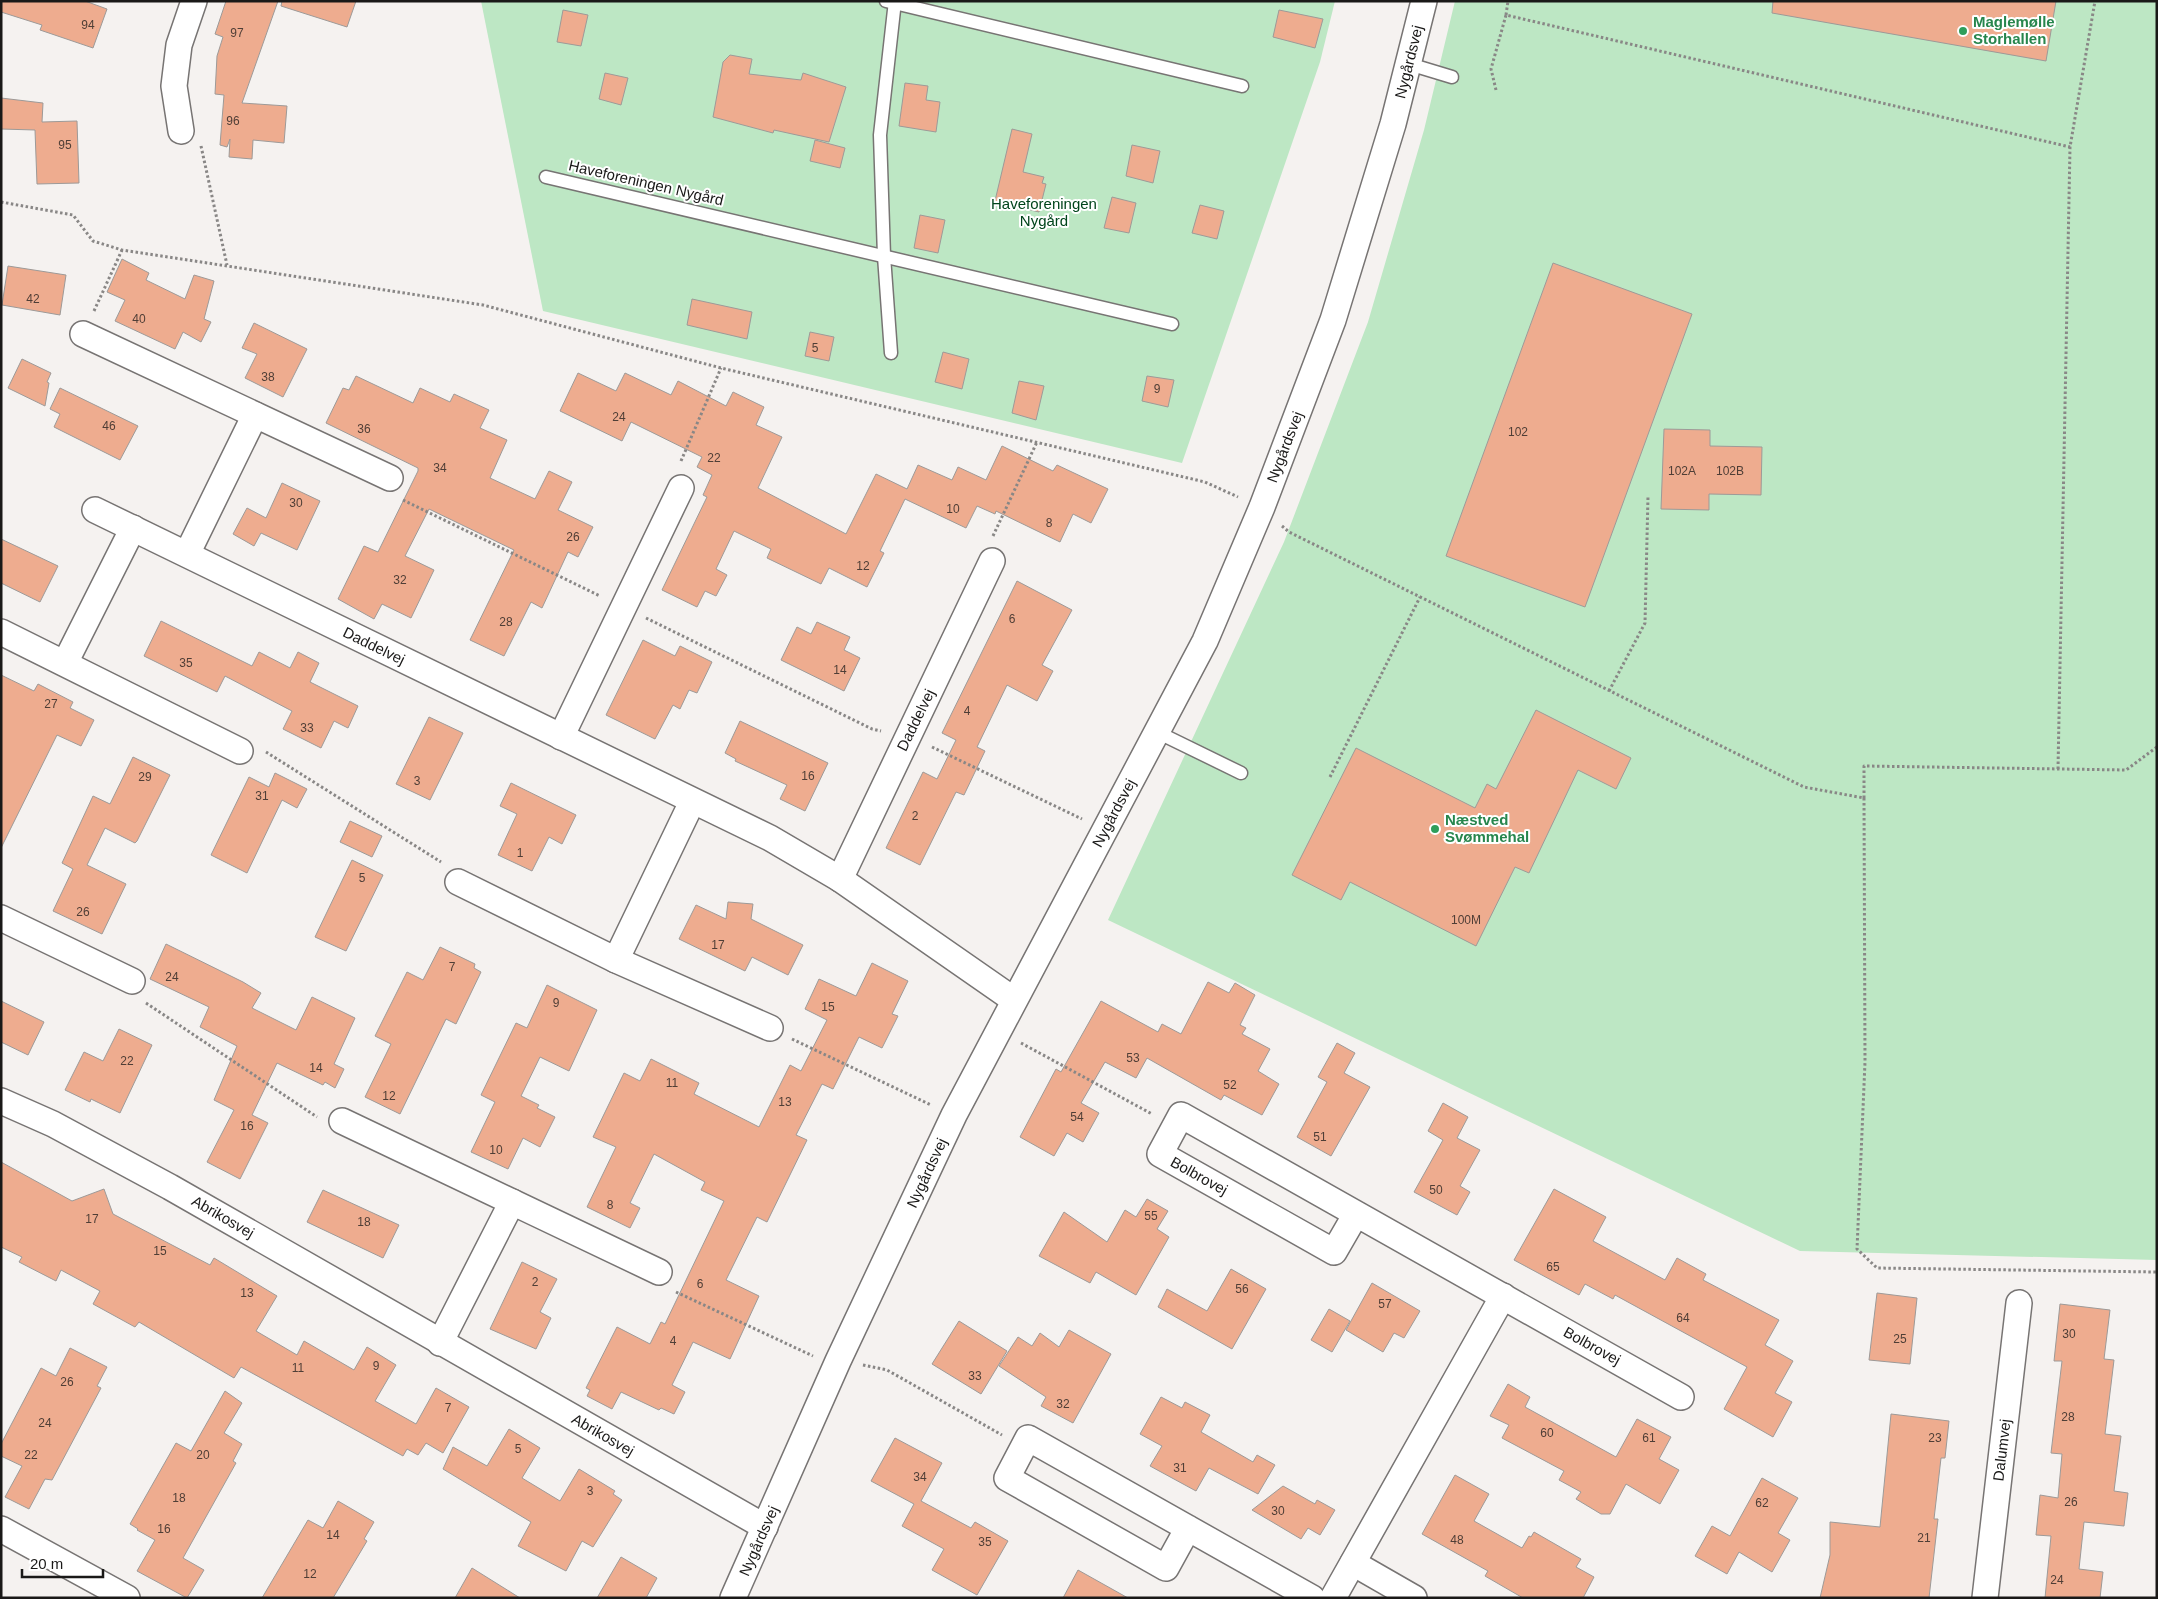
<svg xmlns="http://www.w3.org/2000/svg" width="2158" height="1599" viewBox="0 0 2158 1599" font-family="Helvetica,sans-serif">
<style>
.green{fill:#bde7c4}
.building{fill:#eeac8f;stroke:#9d9a98}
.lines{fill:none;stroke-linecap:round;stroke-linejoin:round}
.service-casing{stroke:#777473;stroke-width:15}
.minor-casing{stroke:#777473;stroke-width:28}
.path{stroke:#898786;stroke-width:3;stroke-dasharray:2.5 2.5;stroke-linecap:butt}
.service{stroke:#fff;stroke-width:12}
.minor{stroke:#fff;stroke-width:25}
.leisure-dot{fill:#2e9e5b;stroke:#fff;stroke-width:2}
.labels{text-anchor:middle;stroke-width:4;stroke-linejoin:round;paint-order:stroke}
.number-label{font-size:12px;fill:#4f3e36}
.leisure-label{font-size:15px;font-weight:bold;fill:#27864d;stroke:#fff;text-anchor:start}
.street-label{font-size:15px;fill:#1a1918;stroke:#fff}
.park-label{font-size:15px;fill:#00441b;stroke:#fff}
</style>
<rect width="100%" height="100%" fill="#f5f2f0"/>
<!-- green -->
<g class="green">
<path d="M481,1H1335L1320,62L1182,463L543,311Z"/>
<path d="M1455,1H2157V1260L1800,1251L1108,920L1284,542L1368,322L1424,130Z"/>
</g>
<!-- building -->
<g class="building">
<path d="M1,1H85L107,9L93,48L40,30L42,25L1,12Z"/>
<path d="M226,1H278L242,103L287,106L284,143L253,140L252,159L229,157L230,139L227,147L220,145L224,95L215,94L217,56L223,37L215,34Z"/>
<path d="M282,1H356L347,27L281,6Z"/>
<path d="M1773,1H2056L2046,61L1772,13Z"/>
<path d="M563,10L588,15L581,46L557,42Z"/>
<path d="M1279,10L1323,19L1315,48L1273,37Z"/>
<path d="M730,55L752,59L749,74L801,80L803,73L846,87L829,142L774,130L773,133L713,117L723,62Z"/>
<path d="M605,73L628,78L621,105L599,99Z"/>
<path d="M905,83L928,86L926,100L940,102L936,132L899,126Z"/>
<path d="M1,98L43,103L42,122L77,121L79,183L37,184L35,130L1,129Z"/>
<path d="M1012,129L1032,134L1023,172L1044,177L1042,183L1046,184L1039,212L1014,206L1013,210L994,205Z"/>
<path d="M815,140L845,148L840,168L810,161Z"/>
<path d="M1132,145L1160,151L1153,183L1126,176Z"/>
<path d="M1112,197L1136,203L1129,233L1104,228Z"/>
<path d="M1200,205L1224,211L1217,239L1192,233Z"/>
<path d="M920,215L945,220L938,253L914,248Z"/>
<path d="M122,259L149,273L146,280L185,299L194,275L214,281L204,319L211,322L201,342L183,332L175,349L115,321L125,300L107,292Z"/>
<path d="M1553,263L1692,314L1585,607L1446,556Z"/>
<path d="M8,266L66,275L60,315L2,305Z"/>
<path d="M692,299L752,312L747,339L687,325Z"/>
<path d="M254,323L307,349L283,397L245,378L257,354L242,348Z"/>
<path d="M810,332L834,337L829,361L805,356Z"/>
<path d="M943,352L969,359L962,389L935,382Z"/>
<path d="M22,359L51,373L47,382L49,383L45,406L8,388Z"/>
<path d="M578,373L616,391L625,373L671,395L678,381L726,406L733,392L764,407L756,425L782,437L758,488L846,534L876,474L907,489L918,465L952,480L958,467L986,480L1002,446L1053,471L1057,465L1108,489L1091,523L1073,514L1060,542L996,511L995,514L977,506L966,528L905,499L880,551L884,553L867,587L829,568L821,584L767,558L771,549L734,531L716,569L727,575L716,596L705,591L697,607L662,590L707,497L703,495L712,475L697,467L702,457L631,422L622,441L560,411Z"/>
<path d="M356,376L413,403L420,388L450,402L454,394L489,410L480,428L507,440L490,478L535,499L549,471L572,482L558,510L593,527L578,557L568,552L542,608L531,602L504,656L470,640L514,550L429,509L405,556L434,570L411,618L382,604L374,619L338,599L364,546L378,552L418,471V468L326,423L343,388L349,390Z"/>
<path d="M1147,376L1174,380L1168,407L1142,401Z"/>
<path d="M1019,381L1044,386L1036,420L1012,413Z"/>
<path d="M60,388L138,426L120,460L54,427L60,414L50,409Z"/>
<path d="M1664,429L1710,430V446L1762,447L1761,495L1709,494V510L1661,509Z"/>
<path d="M282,483L320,501L297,550L261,533L254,546L233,534L247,508L266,518Z"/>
<path d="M1,539L58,566L40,602L1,583Z"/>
<path d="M1017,581L1072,610L1042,665L1053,671L1037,701L1007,685L977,747L985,751L964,795L956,792L920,865L886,848L923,772L937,779L956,740L942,733Z"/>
<path d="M161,621L252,666L259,652L290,668L298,652L319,663L310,682L358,706L348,728L334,721L321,748L283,729L292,711L225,676L217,692L144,656Z"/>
<path d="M817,622L850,637L844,650L860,658L844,691L781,660L797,627L811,634Z"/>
<path d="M643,640L675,656L680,646L712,662L697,693L689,690L680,709L673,705L655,739L606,715Z"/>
<path d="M1,675L34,691L38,684L73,702L70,708L94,720L81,746L57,735L1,848Z"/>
<path d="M1536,710L1631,758L1616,789L1578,770L1529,873L1515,867L1476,946L1350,882L1341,900L1292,875L1356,748L1475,808L1487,784L1496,789Z"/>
<path d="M429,717L463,733L430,800L396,784Z"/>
<path d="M740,721L828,763L805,811L780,799L787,785L735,761L736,759L725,753Z"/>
<path d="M133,757L170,775L137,841L135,843L105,828L87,865L126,884L102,934L53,911L73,869L62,863L93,796L110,804Z"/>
<path d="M275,773L307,789L297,808L282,800L247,873L211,855L249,777L269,787Z"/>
<path d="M511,783L576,815L562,844L549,837L532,871L498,855L517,814L500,806Z"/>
<path d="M350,821L382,836L372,857L340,842Z"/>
<path d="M352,860L383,875L346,951L315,937Z"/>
<path d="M728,902L753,904L751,919L803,945L788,975L752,957L745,971L679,939L696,905L726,919Z"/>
<path d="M166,944L243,982L261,993L252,1008L296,1030L312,997L355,1018L334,1064L344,1069L335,1088L325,1082L323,1085L277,1063L252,1115L268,1123L240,1179L207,1162L234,1110L214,1100L237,1046L200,1027L209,1007L150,979Z"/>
<path d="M440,947L475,964L474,968L481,972L456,1024L446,1019L400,1114L365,1097L391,1044L375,1036L407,972L423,980Z"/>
<path d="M872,963L908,981L892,1014L898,1016L882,1048L859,1037L833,1089L822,1084L796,1135L807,1140L767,1222L757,1217L726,1280L759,1296L730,1359L693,1342L672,1385L685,1392L674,1414L661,1408L659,1410L621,1392L612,1409L587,1396L590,1390L586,1388L617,1327L650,1344L661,1322L665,1324L724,1201L701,1190L705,1182L654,1154L630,1203L640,1208L630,1228L587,1207L616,1147L593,1137L624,1073L640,1081L651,1059L699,1083L694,1094L759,1127L790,1065L801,1071L827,1020L805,1009L819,979L856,996Z"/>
<path d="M1208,982L1229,993L1235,983L1255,995L1240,1025L1246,1028L1242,1034L1270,1049L1258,1071L1279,1084L1262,1115L1224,1095L1221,1100L1147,1058L1136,1078L1105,1062L1081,1103L1099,1113L1083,1142L1067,1133L1054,1156L1020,1137L1056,1069L1061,1072L1101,1001L1158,1032L1162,1024L1181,1034Z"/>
<path d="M547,985L597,1010L569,1071L540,1057L521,1096L539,1105L537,1108L555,1117L540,1147L523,1138L508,1169L471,1152L495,1102L481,1095L516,1023L527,1028Z"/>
<path d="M1,1001L44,1022L28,1055L1,1042Z"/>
<path d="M119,1029L152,1045L120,1113L91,1099L90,1102L65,1090L84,1052L103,1061Z"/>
<path d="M1337,1043L1355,1053L1344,1073L1370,1087L1331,1156L1297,1137L1327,1082L1318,1077Z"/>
<path d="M1443,1103L1468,1117L1457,1138L1480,1150L1460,1186L1470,1192L1457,1215L1414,1192L1443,1140L1428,1131Z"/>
<path d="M1,1162L72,1201L104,1189L113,1214L210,1265L214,1258L277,1296L256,1331L297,1355L304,1341L354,1370L367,1347L396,1365L375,1401L416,1424L436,1388L469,1407L443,1453L426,1443L418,1455L407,1449L403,1456L241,1367L234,1378L139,1322L135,1327L93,1304L100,1291L61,1270L56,1281L19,1262L22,1257L1,1247Z"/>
<path d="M1554,1189L1606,1217L1593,1241L1665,1280L1677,1258L1706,1274L1703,1280L1779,1320L1765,1345L1793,1361L1775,1393L1792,1402L1773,1437L1724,1409L1747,1367L1615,1295L1613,1299L1585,1284L1579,1295L1514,1260Z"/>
<path d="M323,1190L399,1225L383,1258L307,1222Z"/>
<path d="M1147,1199L1168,1211L1157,1229L1169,1237L1136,1295L1096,1272L1090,1283L1039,1256L1064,1212L1107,1242L1125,1210L1136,1217Z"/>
<path d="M522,1262L557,1279L540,1312L551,1318L536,1349L490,1329Z"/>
<path d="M1231,1269L1266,1289L1232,1349L1158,1307L1167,1289L1207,1311Z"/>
<path d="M1372,1283L1420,1311L1404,1338L1394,1333L1383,1352L1346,1330Z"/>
<path d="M1877,1293L1917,1298L1910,1364L1869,1360Z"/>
<path d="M2060,1304L2110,1310L2104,1359L2114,1360L2105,1434L2121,1436L2114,1491L2128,1493L2124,1526L2084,1522L2079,1569L2103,1572L2100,1598H2045L2051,1536L2036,1535L2040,1495L2058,1498L2062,1454L2051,1453L2062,1361H2054Z"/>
<path d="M1329,1309L1350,1321L1332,1352L1311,1340Z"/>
<path d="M959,1321L1007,1351L981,1394L932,1364Z"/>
<path d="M1069,1330L1111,1354L1073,1423L1041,1406L1046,1397L999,1366L1018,1337L1032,1346L1040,1333L1059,1347Z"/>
<path d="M70,1348L107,1367L97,1386L101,1388L52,1480L45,1479L29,1509L5,1497L22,1466L1,1456V1444L41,1368L56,1376Z"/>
<path d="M1508,1384L1530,1397L1525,1407L1616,1457L1637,1419L1671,1437L1659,1459L1679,1470L1660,1504L1626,1484L1610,1514H1601L1576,1499L1581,1492L1559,1480L1564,1471L1502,1438L1509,1425L1490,1416Z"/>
<path d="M225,1391L242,1403L224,1433L242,1444L233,1461L236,1463L183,1558L204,1570L187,1598L137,1571L155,1540L137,1530L138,1529L130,1524L176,1443L191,1451Z"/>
<path d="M1161,1397L1182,1408L1185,1402L1210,1415L1201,1432L1253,1462L1257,1455L1275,1465L1258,1494L1209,1468L1196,1491L1150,1466L1162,1446L1140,1434Z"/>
<path d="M1891,1414L1949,1421L1945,1458H1941L1934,1519H1938L1929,1598H1820L1830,1555V1522L1880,1527Z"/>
<path d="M509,1429L540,1448L522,1478L560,1501L579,1469L615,1491L613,1494L622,1500L593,1547L582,1541L566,1571L518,1546L531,1522L443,1469L453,1447L487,1466Z"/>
<path d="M895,1438L942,1463L921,1501L971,1528L975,1522L1008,1541L977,1595L932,1570L944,1549L902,1526L914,1504L871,1481Z"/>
<path d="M1455,1475L1489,1494L1474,1521L1522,1548L1529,1536L1531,1537L1534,1532L1581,1559L1576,1567L1594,1577L1583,1598H1523L1485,1576L1488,1571L1422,1534Z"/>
<path d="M1762,1478L1798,1498L1778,1533L1790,1540L1772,1572L1739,1552L1727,1574L1695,1556L1712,1526L1730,1536Z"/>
<path d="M1283,1486L1315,1504L1317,1500L1335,1510L1320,1535L1308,1528L1301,1539L1252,1510Z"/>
<path d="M338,1501L374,1522L364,1539L367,1541L333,1598H262L308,1520L323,1528Z"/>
<path d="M621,1557L657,1578L646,1598H597Z"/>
<path d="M472,1568L520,1598H455Z"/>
<path d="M1078,1570L1128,1598H1063Z"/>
</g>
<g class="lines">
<!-- service casing -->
<g class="service-casing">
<g id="service">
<path d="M886,1L1242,86"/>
<path d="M1409,64L1452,77"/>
<path d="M546,177L1172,324"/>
<path d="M891,353L884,256L880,135L895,1"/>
<path d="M1157,732L1241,773"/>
</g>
</g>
<!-- minor casing -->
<g class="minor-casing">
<g id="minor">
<path d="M181,131L174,86L179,45L194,1"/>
<path d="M83,334L390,478"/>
<path d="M95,510L770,838L840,879L1014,1000"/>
<path d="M187,554L255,415"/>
<path d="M1,632L240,751"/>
<path d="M65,663L133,528"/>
<path d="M561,737L681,488"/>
<path d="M840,879L992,561"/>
<path d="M458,882L616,960L770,1028"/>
<path d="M1,918L132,981"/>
<path d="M616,960L692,802"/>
<path d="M1,1101L53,1124L170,1187L765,1527"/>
<path d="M342,1121L659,1272"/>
<path d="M1356,1214L1334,1252L1160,1154L1181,1115L1681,1397"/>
<path d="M440,1343L512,1202"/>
<path d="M1188,1528L1166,1568L1007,1478L1028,1438L1312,1598"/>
<path d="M1,1529L127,1598"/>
<path d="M1353,1563L1414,1598"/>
<path d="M733,1598L838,1361L954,1115L1205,641L1262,507L1333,320L1393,124L1424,1"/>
<path d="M1333,1598L1503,1296"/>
<path d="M1985,1598L2019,1303"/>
</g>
</g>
<!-- path -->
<g class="path">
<path d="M1506,15L1508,1"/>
<path d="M1496,90L1491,69L1506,15L2070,147"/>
<path d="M201,146L227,265"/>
<path d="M1,202L73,215L93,241L122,250L483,305L721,368L1205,482L1238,497"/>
<path d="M94,311L122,250"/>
<path d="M681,461L721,368"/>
<path d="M403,500L600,596"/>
<path d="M1282,526L1289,532L1804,787L1864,798L1865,1062L1857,1249L1877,1268L2157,1272"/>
<path d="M993,536L1037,442"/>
<path d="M646,618L872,729L881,731"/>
<path d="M1609,691L1645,623L1648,496"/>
<path d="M932,747L1082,819"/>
<path d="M266,752L441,862"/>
<path d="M2058,769L2070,147L2095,1"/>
<path d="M1330,777L1420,597"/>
<path d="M1864,798V766L2126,770L2157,747"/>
<path d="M146,1003L317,1117"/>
<path d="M792,1039L931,1105"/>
<path d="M1021,1043L1152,1114"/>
<path d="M676,1292L813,1356"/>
<path d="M863,1365L887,1370L1002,1435"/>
</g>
<!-- service -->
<use href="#service" class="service"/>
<!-- minor -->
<use href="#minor" class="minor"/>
</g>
<!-- markers -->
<g class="leisure-dot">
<circle cx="1963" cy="31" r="5"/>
<circle cx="1435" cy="829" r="5"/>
</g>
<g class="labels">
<!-- number labels -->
<g class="number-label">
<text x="88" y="29">94</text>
<text x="237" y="37">97</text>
<text x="233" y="125">96</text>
<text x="65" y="149">95</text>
<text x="33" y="303">42</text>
<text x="139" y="323">40</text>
<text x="815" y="352">5</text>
<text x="268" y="381">38</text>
<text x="1157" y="393">9</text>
<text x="619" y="421">24</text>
<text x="109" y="430">46</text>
<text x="364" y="433">36</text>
<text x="1518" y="436">102</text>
<text x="714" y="462">22</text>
<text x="440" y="472">34</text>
<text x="1682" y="475">102A</text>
<text x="1730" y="475">102B</text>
<text x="296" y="507">30</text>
<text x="953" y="513">10</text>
<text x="1049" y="527">8</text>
<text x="573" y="541">26</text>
<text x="863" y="570">12</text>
<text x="400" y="584">32</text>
<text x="1012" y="623">6</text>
<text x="506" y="626">28</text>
<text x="186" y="667">35</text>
<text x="840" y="674">14</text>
<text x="51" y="708">27</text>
<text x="967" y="715">4</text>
<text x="307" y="732">33</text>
<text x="808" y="780">16</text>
<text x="145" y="781">29</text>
<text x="417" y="785">3</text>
<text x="262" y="800">31</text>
<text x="915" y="820">2</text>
<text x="520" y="857">1</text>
<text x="362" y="882">5</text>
<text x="83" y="916">26</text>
<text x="1466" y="924">100M</text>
<text x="718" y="949">17</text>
<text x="452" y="971">7</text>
<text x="172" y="981">24</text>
<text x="556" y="1007">9</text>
<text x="828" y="1011">15</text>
<text x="1133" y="1062">53</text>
<text x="127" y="1065">22</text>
<text x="316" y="1072">14</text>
<text x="672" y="1087">11</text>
<text x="1230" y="1089">52</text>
<text x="389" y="1100">12</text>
<text x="785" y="1106">13</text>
<text x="1077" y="1121">54</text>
<text x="247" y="1130">16</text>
<text x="1320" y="1141">51</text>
<text x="496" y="1154">10</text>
<text x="1436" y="1194">50</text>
<text x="610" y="1209">8</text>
<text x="1151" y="1220">55</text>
<text x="92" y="1223">17</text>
<text x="364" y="1226">18</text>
<text x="160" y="1255">15</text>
<text x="1553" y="1271">65</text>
<text x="535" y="1286">2</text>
<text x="700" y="1288">6</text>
<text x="1242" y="1293">56</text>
<text x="247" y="1297">13</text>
<text x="1385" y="1308">57</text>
<text x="1683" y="1322">64</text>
<text x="2069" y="1338">30</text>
<text x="1900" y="1343">25</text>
<text x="673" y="1345">4</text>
<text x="376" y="1370">9</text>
<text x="298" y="1372">11</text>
<text x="975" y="1380">33</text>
<text x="67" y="1386">26</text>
<text x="1063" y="1408">32</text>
<text x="448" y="1412">7</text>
<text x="2068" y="1421">28</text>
<text x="45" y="1427">24</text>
<text x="1547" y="1437">60</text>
<text x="1649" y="1442">61</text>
<text x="1935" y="1442">23</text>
<text x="518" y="1453">5</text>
<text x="31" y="1459">22</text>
<text x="203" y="1459">20</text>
<text x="1180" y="1472">31</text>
<text x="920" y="1481">34</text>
<text x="590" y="1495">3</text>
<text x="179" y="1502">18</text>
<text x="2071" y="1506">26</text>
<text x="1762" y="1507">62</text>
<text x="1278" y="1515">30</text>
<text x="164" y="1533">16</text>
<text x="333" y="1539">14</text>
<text x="1924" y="1542">21</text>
<text x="1457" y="1544">48</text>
<text x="985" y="1546">35</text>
<text x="310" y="1578">12</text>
<text x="2057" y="1584">24</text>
</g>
<!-- leisure labels -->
<g class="leisure-label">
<text x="1973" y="27">Maglemølle<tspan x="1973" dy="17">Storhallen</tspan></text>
<text x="1445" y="825">Næstved<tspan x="1445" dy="17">Svømmehal</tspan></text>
</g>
<!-- street labels -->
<g class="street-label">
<text transform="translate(1409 62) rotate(-76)" y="5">Nygårdsvej</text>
<text transform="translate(646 183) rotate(13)" y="5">Haveforeningen Nygård</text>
<text transform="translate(1285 447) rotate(-69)" y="5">Nygårdsvej</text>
<text transform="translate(374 646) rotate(26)" y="5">Daddelvej</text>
<text transform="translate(916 720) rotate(-64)" y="5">Daddelvej</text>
<text transform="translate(1114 813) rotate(-62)" y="5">Nygårdsvej</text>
<text transform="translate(927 1173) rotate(-65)" y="5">Nygårdsvej</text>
<text transform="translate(1199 1176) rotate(29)" y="5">Bolbrovej</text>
<text transform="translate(223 1217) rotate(30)" y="5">Abrikosvej</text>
<text transform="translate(1592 1346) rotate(29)" y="5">Bolbrovej</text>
<text transform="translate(603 1435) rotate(30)" y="5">Abrikosvej</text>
<text transform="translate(2002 1450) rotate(-83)" y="5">Dalumvej</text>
<text transform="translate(759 1541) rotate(-66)" y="5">Nygårdsvej</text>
</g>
<!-- park labels -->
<g class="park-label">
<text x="1044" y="209">Haveforeningen<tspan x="1044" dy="17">Nygård</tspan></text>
</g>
</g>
<!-- border -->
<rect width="2158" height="1599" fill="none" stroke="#1a1918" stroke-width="5"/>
<!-- scale -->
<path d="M22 1569v8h81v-8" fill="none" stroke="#1a1918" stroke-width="2.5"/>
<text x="30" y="1569" font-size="15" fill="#1a1918" stroke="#ffffff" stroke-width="4" paint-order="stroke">20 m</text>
</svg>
